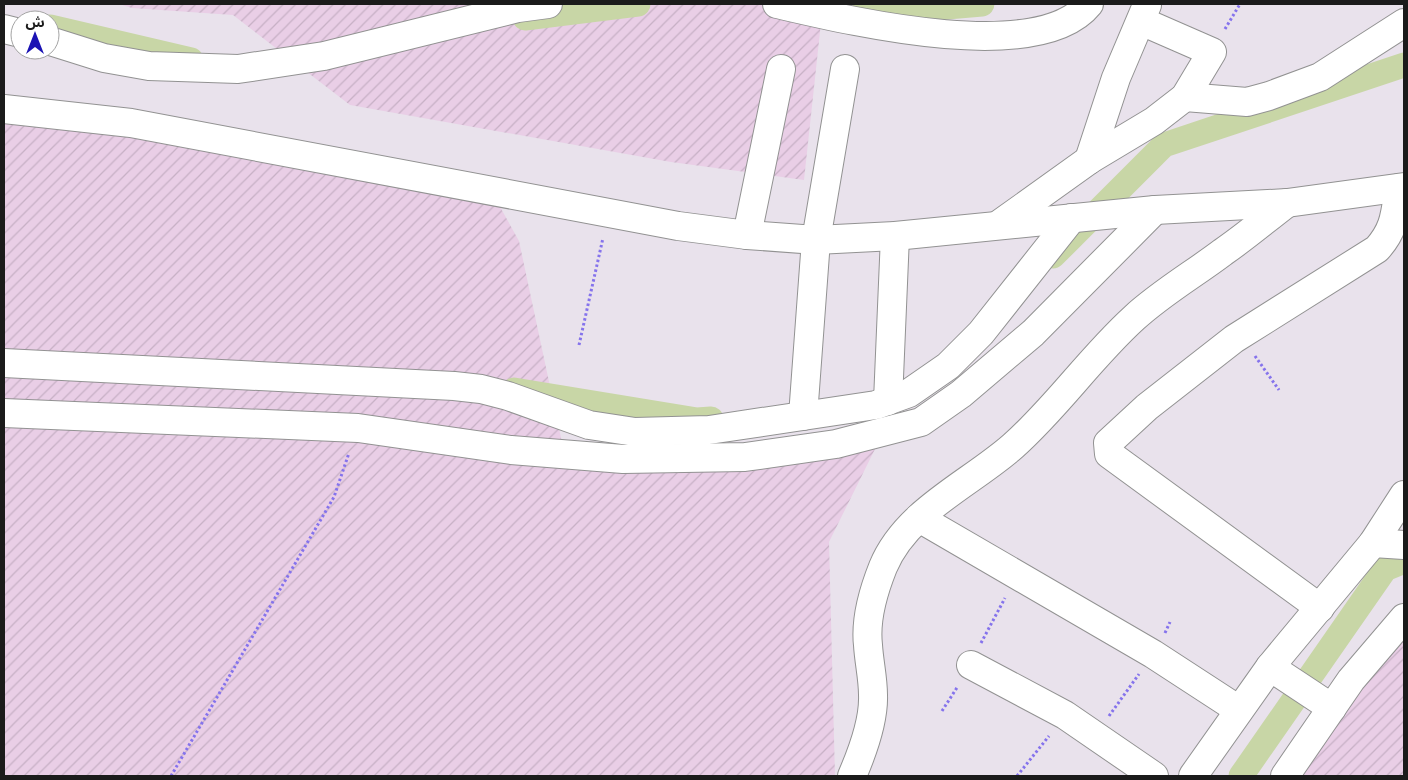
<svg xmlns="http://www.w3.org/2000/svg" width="1408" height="780" viewBox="0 0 1408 780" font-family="'Roboto Condensed','Noto Sans Arabic',sans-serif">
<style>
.farmland{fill:url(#farmland-furrows)}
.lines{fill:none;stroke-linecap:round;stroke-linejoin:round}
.canal{stroke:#c8d6a6;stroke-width:25}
.minor-casing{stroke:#929292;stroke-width:30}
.path{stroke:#8573ec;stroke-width:3;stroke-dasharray:2.5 2.5;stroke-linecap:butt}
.minor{stroke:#fff;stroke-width:28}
</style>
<defs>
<pattern id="farmland-furrows" width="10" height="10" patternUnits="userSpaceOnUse" patternTransform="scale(1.25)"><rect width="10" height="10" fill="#e9cee6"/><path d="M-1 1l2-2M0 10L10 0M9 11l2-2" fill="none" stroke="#c7b0c5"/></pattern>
</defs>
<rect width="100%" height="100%" fill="#e9e2ec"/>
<!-- farmland -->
<g class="farmland">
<path d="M119,4H823L804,180L671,162L350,105L233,15L132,8Z"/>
<path d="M4,105L494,196L519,241L567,466L876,447L829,542L835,776H4Z"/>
<path d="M1404,619V776H1279Z"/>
</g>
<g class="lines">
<!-- canal -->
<g class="canal">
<path d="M865,4L900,11L982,4"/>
<path d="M525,18L638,4"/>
<path d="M50,27L191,60"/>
<path d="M1053,256L1164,145L1404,65"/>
<path d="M514,390L697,420L711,419"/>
<path d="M1241,776L1385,569L1404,561"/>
</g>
<!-- minor casing -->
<g class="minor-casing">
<g id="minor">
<path d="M777,4C846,20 1038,67 1089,4"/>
<path d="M4,29L20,33"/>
<path d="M50,41L104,58L149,66L238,69L324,56L518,8L548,4"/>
<path d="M1185,97L1247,102L1269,96L1320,77L1404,23"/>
<path d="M4,109L131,123L678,226L747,235L816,240L895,236L1155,210L1287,203L1404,187"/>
<path d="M1089,160L1116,78L1147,5"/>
<path d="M1001,223L1089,160L1154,121L1185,97L1212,52L1141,21"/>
<path d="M747,235L781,69"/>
<path d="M4,363L454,386L481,389L508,396L589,425L635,432L709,430L876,405L909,393L948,366L981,333L1072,218"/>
<path d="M888,401L895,236"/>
<path d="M4,413L358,428L511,450L623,459L745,457L836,444L921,422L961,394L1033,333L1155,210"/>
<path d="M803,416L816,240L845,69"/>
<path d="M919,518L1153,654L1239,710"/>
<path d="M1373,543L1404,545"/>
<path d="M1320,608L1109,454L1108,443L1147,407L1234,339L1377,249C1395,229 1395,214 1399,188"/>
<path d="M971,665L1065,715L1154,776"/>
<path d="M1270,667L1332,708"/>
<path d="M852,776C862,753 874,720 873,695C873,678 869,662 868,645C865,619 873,592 883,567C906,511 970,484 1013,446C1057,407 1090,358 1134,318C1161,293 1194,274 1223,252C1245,237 1266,219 1287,203"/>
<path d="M1193,776L1270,667L1373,543L1404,495"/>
<path d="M1285,776L1351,680L1404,618"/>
</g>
</g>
<!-- path -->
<g class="path">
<path d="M1225,29L1240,4"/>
<path d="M579,345L603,238"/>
<path d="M1255,356L1279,390"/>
<path d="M1165,633L1170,622"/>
<path d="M981,643L1005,598"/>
<path d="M942,711L958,686"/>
<path d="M1109,716L1139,674"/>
<path d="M171,776L334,497L349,453"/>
<path d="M1017,776L1049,736"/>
</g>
<!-- minor -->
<use href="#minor" class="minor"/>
</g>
<!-- border -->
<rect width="1408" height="780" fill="none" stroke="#1b1b1b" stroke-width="10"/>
<!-- north arrow -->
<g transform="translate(35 35)"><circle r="24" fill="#ffffff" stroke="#a4a4a4"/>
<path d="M0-4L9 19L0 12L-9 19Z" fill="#1b13b4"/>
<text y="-8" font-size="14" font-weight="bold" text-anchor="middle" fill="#1b1b1b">ش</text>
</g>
</svg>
